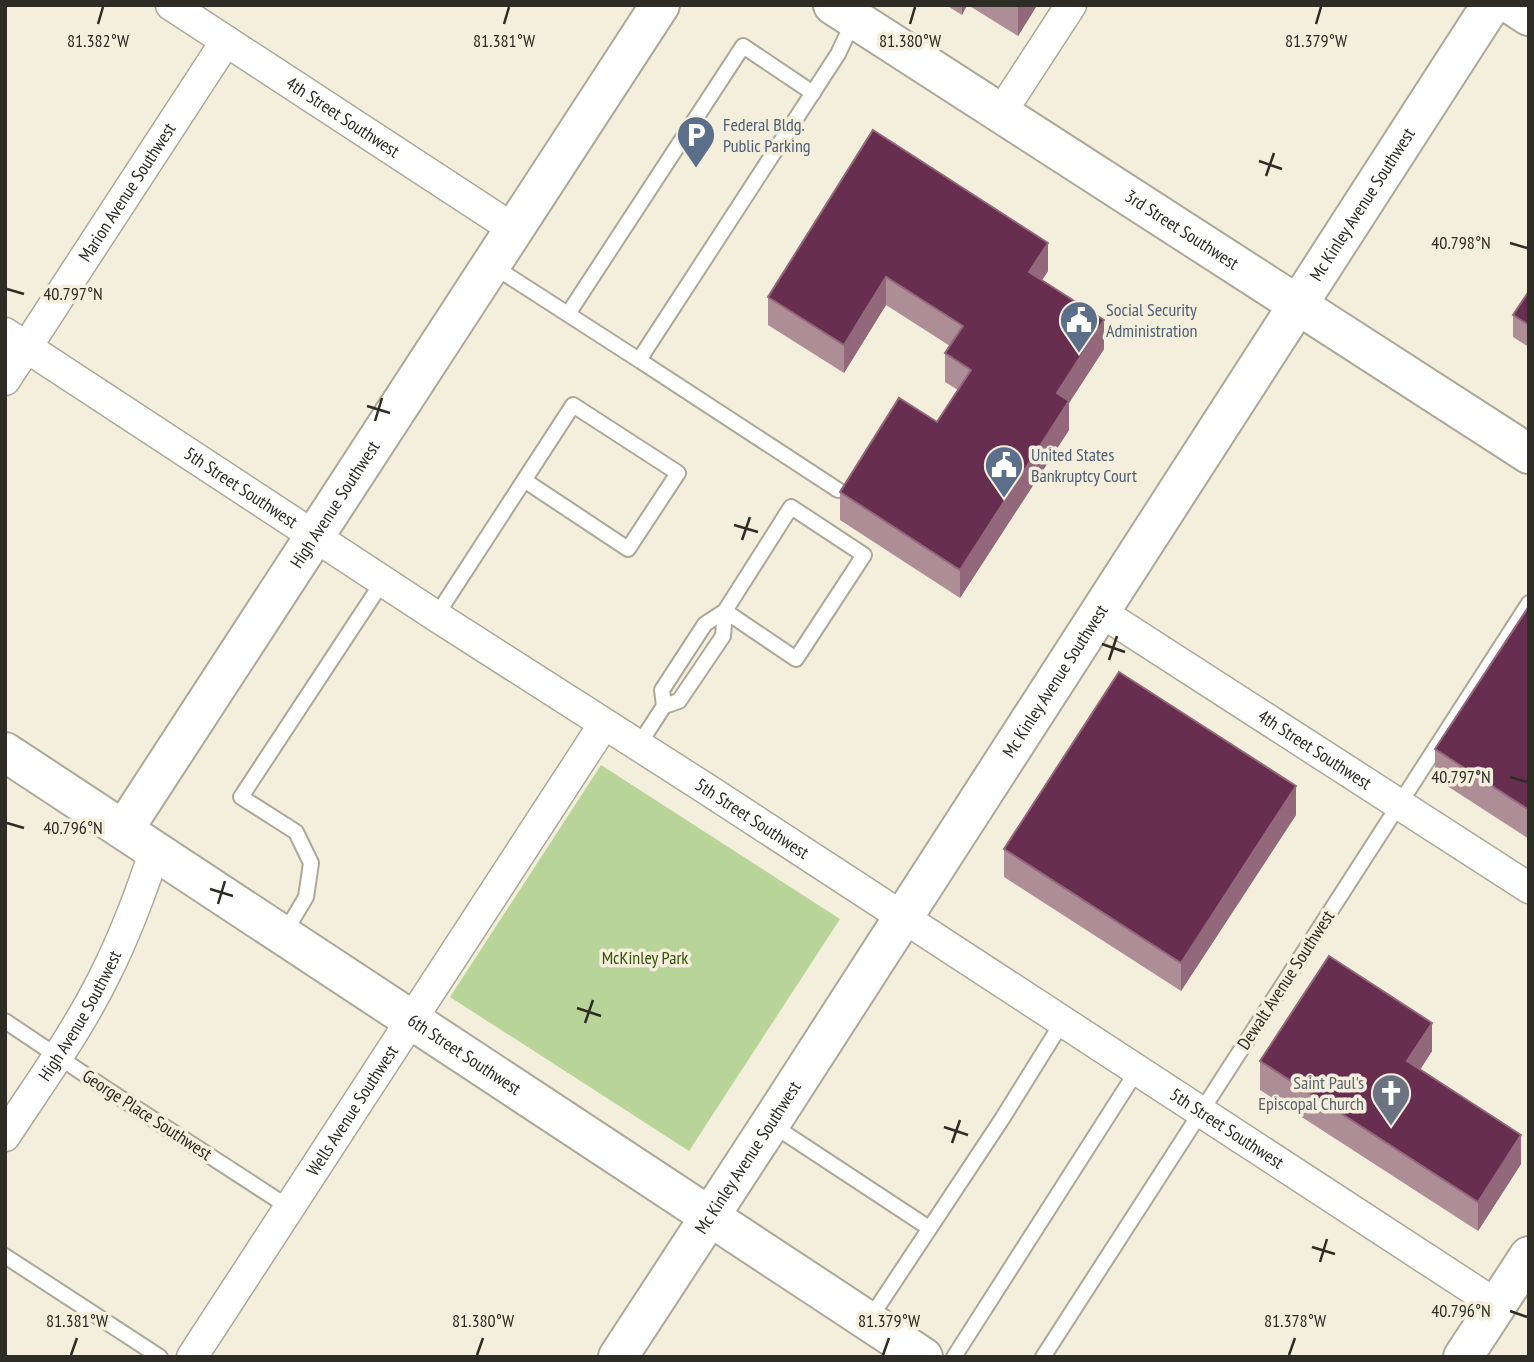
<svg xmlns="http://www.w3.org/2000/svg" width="1534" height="1362" viewBox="0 0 1534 1362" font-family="'PT Sans Narrow',sans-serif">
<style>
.green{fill:#b8d498}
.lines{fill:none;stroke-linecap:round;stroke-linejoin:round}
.lane-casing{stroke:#ada998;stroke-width:18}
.street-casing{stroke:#ada998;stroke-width:33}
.secondary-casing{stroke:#ada998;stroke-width:42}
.lane{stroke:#fff;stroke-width:14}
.street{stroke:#fff;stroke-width:30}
.secondary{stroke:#fff;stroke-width:38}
.wall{fill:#ae8e96}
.shaded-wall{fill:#92687a}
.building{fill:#682e50;stroke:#92687a;stroke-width:2}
.ticks{fill:none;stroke:#2d2c25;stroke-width:2.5}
.labels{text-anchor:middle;stroke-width:7;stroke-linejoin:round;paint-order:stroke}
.street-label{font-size:18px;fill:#2d2c25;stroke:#f3efdc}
.service-label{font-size:18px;fill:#4e5e75;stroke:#f3efdc;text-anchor:start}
.park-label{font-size:18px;fill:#375108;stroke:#f3efdc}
.worship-label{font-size:18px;fill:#5b616d;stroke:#f3efdc;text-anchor:end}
.ticks-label{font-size:18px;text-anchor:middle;fill:#2d2c25;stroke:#f3efdc;stroke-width:7;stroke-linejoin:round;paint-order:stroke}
</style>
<rect width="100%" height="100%" fill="#f3efdc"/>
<!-- green -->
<path class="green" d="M601,765L840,919L689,1151L450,997Z"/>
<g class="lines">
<!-- lane casing -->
<g class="lane-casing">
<g id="lane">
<path d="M493,266L639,360L838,54L853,22"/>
<path d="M568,314L743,46L813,93"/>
<path d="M639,360L838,490"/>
<path d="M436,616L573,405L678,473L628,549L524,480"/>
<path d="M664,706L662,690L705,624L725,611L791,507L864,555L796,659L725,611"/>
<path d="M638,746L664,706L679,701L723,636L725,611"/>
<path d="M284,934L306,897L311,863L296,832L241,797L383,581"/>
<path d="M5,1021L105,1088L290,1208"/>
<path d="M771,1124L929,1228"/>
<path d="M5,1256L160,1357"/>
<path d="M869,1320L1002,1119L1063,1021"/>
<path d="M954,1357L1138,1069"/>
<path d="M1043,1357L1529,603"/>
</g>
</g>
<!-- street casing -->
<g class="street-casing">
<g id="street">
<path id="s1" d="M171,5L515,230"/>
<path d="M1000,114L1071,5"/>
<path id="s2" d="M5,333L436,616L705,788L1497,1305"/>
<path id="s3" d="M5,380L226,41"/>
<path id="s4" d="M1101,612L1529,888"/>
<path id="s5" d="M5,1136C39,1084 77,1032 105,975C125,935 141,893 155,850"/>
<path id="s6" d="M192,1357L604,724"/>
</g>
</g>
<!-- secondary casing -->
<g class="secondary-casing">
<g id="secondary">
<path id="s7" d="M833,5L1529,454"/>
<path d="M1512,5L1529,16"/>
<path id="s8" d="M5,752L923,1357"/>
<path id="s9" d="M124,829L660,5"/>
<path id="s10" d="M618,1357L770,1124L1491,5"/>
<path d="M1463,1357L1529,1256"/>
</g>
</g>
<!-- lane -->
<use href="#lane" class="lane"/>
<!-- street -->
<use href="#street" class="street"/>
<!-- secondary -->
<use href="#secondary" class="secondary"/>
</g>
<!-- wall -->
<g class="wall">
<path d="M946,5H967L962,15Z"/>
<path d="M968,5H1036V7L1018,36Z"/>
<path d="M873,130L1048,271L1042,280L1104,349L1069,403V430L960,598L840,520V492L937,422L958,390L945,382V353L950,346L886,305L844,373L768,325V297Z"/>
<path d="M1529,291V347L1513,337V315Z"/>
<path d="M1529,606V839L1435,778V749Z"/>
<path d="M1296,815L1181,991L1004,877V849Z"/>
<path d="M1432,1051L1420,1070L1521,1164L1478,1231L1260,1090V1061Z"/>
</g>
<!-- shaded-wall -->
<g class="shaded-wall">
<path d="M962,5H967L962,15Z"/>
<path d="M1019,5H1036V7L1018,36V7Z"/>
<path d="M1048,243V271L1029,300V272Z"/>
<path d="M886,277V305L844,373V345Z"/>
<path d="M1104,320V349L1069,403V430L960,598V570L1057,393Z"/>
<path d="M1296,786V815L1181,991V963Z"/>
<path d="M1432,1023V1051L1407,1090V1061Z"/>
<path d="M1521,1135V1164L1478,1231V1202Z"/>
</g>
<!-- building -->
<g class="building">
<path d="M873,130L1048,243L1029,272L1104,320L1057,393L1069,401L960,570L840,492L899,398L937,422L971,370L945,353L963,326L886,277L844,345L768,297Z"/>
<path d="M1529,291V325L1513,315Z"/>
<path d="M1529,606V810L1435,749Z"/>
<path d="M1119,672L1296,786L1181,963L1004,849Z"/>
<path d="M1329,956L1432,1023L1407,1061L1521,1135L1478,1202L1260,1061Z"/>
</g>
<!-- ticks -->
<path class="ticks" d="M98,24L103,7M504,24L509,7M910,24L915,7M1316,24L1321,7M1259,161L1282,169M1266,176L1274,153M1510,243L1527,248M7,289L24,294M367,406L390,413M375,421L382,398M734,525L758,532M742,540L750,517M1102,644L1125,652M1109,660L1117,636M1510,777L1527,782M7,823L24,828M210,889L233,896M218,904L225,881M577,1008L601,1016M585,1023L593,1000M944,1127L968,1135M952,1143L960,1120M1312,1247L1335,1254M1320,1262L1327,1239M1510,1311L1527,1317M71,1355L77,1338M477,1355L483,1338M883,1355L889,1338M1289,1355L1295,1338"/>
<!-- icons -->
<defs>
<g id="parking-pin" transform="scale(2.0125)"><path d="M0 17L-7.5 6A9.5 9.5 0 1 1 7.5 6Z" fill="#5c6f8a" stroke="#f3efdc"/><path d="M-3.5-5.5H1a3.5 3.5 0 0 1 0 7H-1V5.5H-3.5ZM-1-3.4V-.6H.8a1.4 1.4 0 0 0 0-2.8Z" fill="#fff"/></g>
<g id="civic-pin" transform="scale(2.0125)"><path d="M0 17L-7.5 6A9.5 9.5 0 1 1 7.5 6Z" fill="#5c6f8a" stroke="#f3efdc"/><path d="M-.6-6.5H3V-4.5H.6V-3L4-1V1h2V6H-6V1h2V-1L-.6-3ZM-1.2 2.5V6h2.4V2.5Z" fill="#fff"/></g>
<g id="church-pin" transform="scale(2.0125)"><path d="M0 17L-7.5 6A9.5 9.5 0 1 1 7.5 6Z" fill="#6b7280" stroke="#f3efdc"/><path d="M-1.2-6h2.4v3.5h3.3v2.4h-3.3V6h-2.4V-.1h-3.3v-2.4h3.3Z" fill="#fff"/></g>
</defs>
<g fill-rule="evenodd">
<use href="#parking-pin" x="696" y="135"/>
<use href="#civic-pin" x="1079" y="320"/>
<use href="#civic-pin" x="1004" y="465"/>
<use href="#church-pin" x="1391" y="1093"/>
</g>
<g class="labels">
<!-- street labels -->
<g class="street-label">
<text dy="6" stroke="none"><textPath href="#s1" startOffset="205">4th Street Southwest</textPath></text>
<text dy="6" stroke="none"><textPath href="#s3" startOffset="224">Marion Avenue Southwest</textPath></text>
<text dy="6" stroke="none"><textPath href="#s10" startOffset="1372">Mc Kinley Avenue Southwest</textPath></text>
<text dy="6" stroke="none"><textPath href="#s7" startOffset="415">3rd Street Southwest</textPath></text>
<text dy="6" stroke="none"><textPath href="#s2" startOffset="282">5th Street Southwest</textPath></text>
<text dy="6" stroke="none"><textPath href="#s9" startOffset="387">High Avenue Southwest</textPath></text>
<text dy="6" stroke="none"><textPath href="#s10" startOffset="805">Mc Kinley Avenue Southwest</textPath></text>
<text dy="6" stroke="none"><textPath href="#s4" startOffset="254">4th Street Southwest</textPath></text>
<text dy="6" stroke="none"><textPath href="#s2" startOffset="891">5th Street Southwest</textPath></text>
<text transform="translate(1286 980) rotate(-57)" y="6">Dewalt Avenue Southwest</text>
<text dy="6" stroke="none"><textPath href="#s5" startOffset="142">High Avenue Southwest</textPath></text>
<text dy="6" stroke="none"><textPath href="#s8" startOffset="550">6th Street Southwest</textPath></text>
<text dy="6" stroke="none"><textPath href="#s6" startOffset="294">Wells Avenue Southwest</textPath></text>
<text transform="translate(147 1115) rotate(33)" y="6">George Place Southwest</text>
<text dy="6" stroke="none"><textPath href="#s2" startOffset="1458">5th Street Southwest</textPath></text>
<text dy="6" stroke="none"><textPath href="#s10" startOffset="238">Mc Kinley Avenue Southwest</textPath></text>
</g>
<!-- service labels -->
<g class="service-label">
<text x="723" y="131">Federal Bldg.<tspan x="723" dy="21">Public Parking</tspan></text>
<text x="1106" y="316">Social Security<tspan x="1106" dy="21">Administration</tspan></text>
<text x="1031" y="461">United States<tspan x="1031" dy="21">Bankruptcy Court</tspan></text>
</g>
<!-- park labels -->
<g class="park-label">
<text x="645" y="964">McKinley Park</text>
</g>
<!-- worship labels -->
<g class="worship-label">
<text x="1364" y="1089">Saint Paul's<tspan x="1364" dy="21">Episcopal Church</tspan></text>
</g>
</g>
<g class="ticks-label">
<text x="98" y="47">81.382°W</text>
<text x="504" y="47">81.381°W</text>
<text x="910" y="47">81.380°W</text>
<text x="1316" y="47">81.379°W</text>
<text x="1461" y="249">40.798°N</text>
<text x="73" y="300">40.797°N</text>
<text x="1461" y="783">40.797°N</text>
<text x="73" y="834">40.796°N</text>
<text x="1461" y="1317">40.796°N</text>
<text x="77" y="1327">81.381°W</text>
<text x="483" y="1327">81.380°W</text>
<text x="889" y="1327">81.379°W</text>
<text x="1295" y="1327">81.378°W</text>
</g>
<!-- border -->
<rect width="1534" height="1362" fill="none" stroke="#2d2c25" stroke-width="14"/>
</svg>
